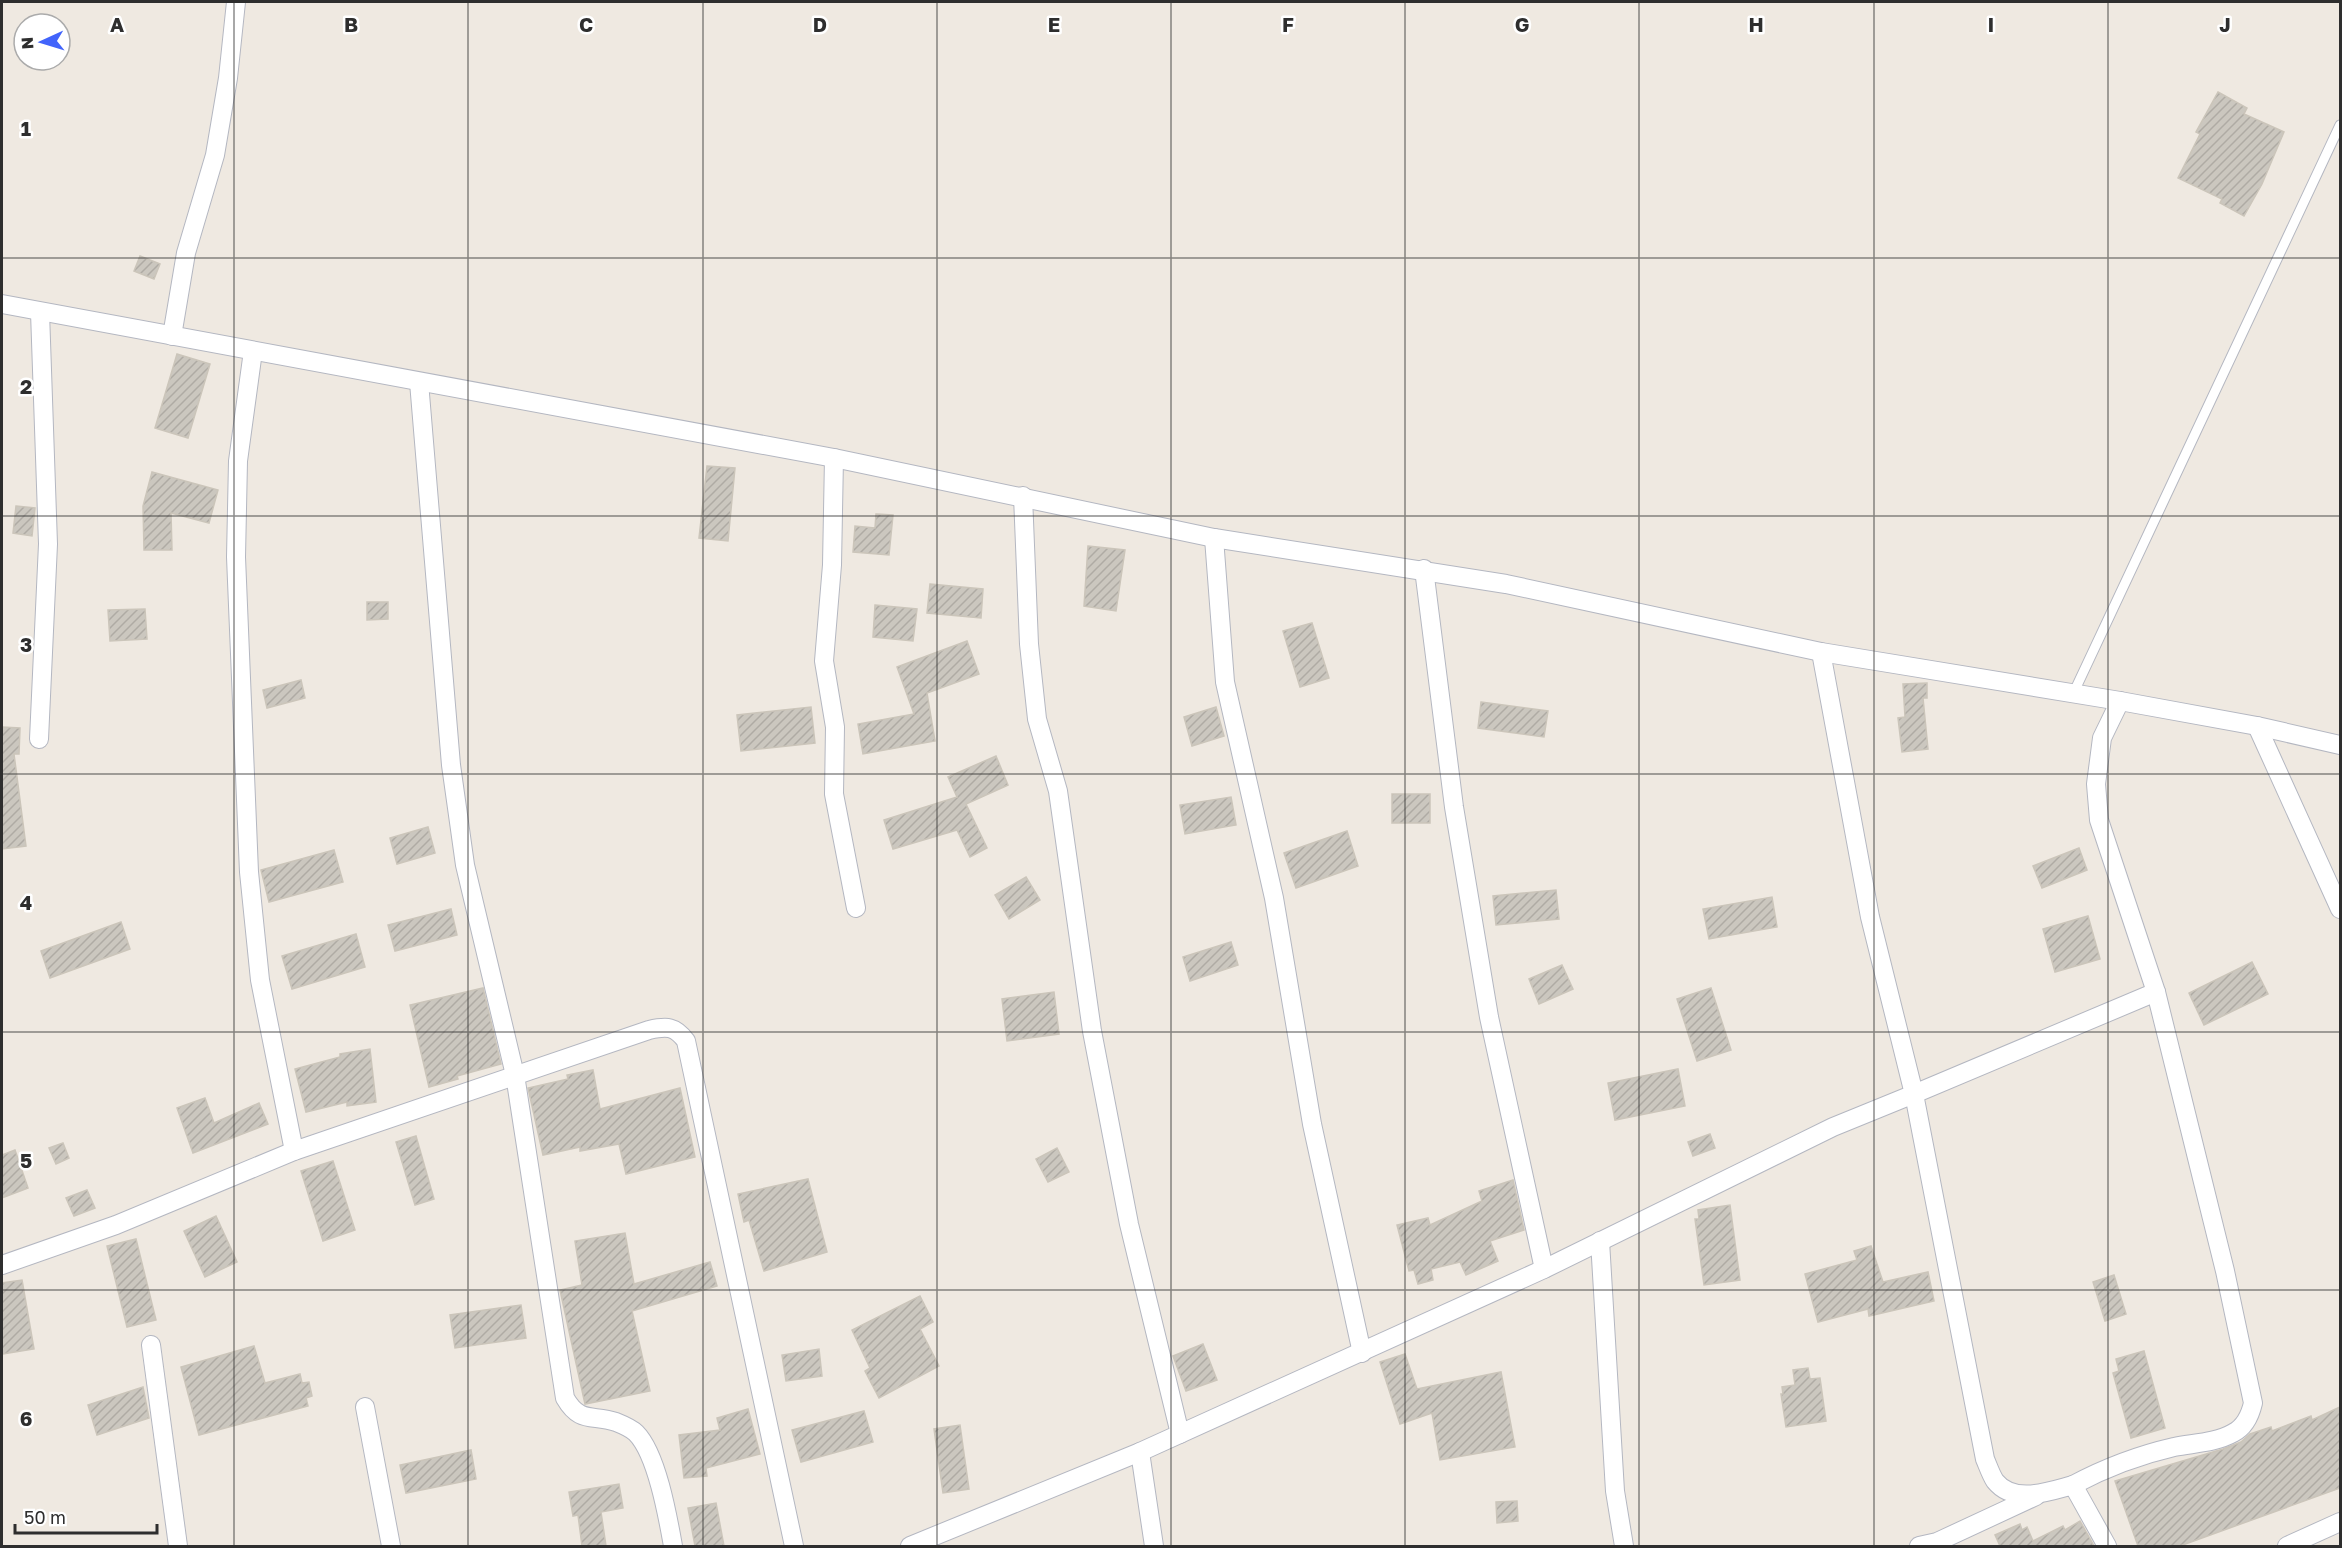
<svg xmlns="http://www.w3.org/2000/svg" width="2342" height="1548" viewBox="0 0 2342 1548" font-family="'Golos Text',sans-serif">
<style>
.building{fill:url(#building-hatch);stroke:#cbc5ba;stroke-width:1.5}
.lines{fill:none;stroke-linecap:round;stroke-linejoin:round}
.service-casing{stroke:#b4b7c1;stroke-width:11}
.minor-casing{stroke:#b4b7c1;stroke-width:20}
.service{stroke:#fff;stroke-width:9}
.minor{stroke:#fff;stroke-width:18}
.grid{fill:none;stroke:#2e2e2e;stroke-width:1.5;stroke-opacity:0.55}
.grid-label{font-size:20px;text-anchor:middle;font-weight:bold;fill:#2e2e2e;stroke:#fff;stroke-width:5;stroke-linejoin:round;paint-order:stroke}
</style>
<defs>
<pattern id="building-hatch" width="6" height="6" patternUnits="userSpaceOnUse" patternTransform="scale(1.5)"><rect width="6" height="6" fill="#cbc7bf"/><path d="M-1 1l2-2M0 6l6-6M5 7l2-2" fill="none" stroke="#afaba4"/></pattern>
</defs>
<rect width="100%" height="100%" fill="#efe9e1"/>
<!-- building -->
<g class="building">
<path d="M2218,92L2247,108L2244,114L2284,132L2262,184L2244,216L2220,203L2222,199L2178,178L2200,134L2196,132Z"/>
<path d="M140,256L160,264L154,279L134,271Z"/>
<path d="M177,354L210,364L188,438L155,428Z"/>
<path d="M707,466L735,468L728,541L699,538Z"/>
<path d="M152,472L218,490L209,523L171,513L172,550H144L143,506Z"/>
<path d="M16,506L35,508L32,536L13,533Z"/>
<path d="M876,514L893,515L889,555L853,552L855,526L875,528Z"/>
<path d="M1088,546L1125,550L1116,611L1084,606Z"/>
<path d="M930,584L983,589L981,618L927,613Z"/>
<path d="M367,602H388V619L367,620Z"/>
<path d="M875,605L917,609L913,641L873,637Z"/>
<path d="M145,609L147,639L110,641L108,610Z"/>
<path d="M1312,623L1329,678L1300,687L1283,631Z"/>
<path d="M967,641L979,674L927,693L935,741L863,754L858,724L914,714L897,667Z"/>
<path d="M301,680L305,698L267,708L263,690Z"/>
<path d="M1927,683V698H1923L1928,749L1902,752L1898,718L1905,717L1903,684Z"/>
<path d="M1481,702L1548,711L1544,737L1478,728Z"/>
<path d="M811,707L815,743L741,751L737,715Z"/>
<path d="M1216,707L1224,736L1192,746L1184,717Z"/>
<path d="M2,727L20,728L19,754H14L26,846L2,849Z"/>
<path d="M996,756L1008,785L966,804L987,848L970,857L957,830L893,849L884,820L957,797L948,777Z"/>
<rect x="1392" y="794" width="38" height="29"/>
<path d="M1231,797L1236,825L1185,834L1180,805Z"/>
<path d="M428,827L435,853L397,864L390,838Z"/>
<path d="M1347,831L1358,866L1296,888L1284,853Z"/>
<path d="M2079,848L2087,870L2042,888L2033,866Z"/>
<path d="M334,850L343,882L269,902L261,870Z"/>
<path d="M1026,877L1040,900L1009,919L995,895Z"/>
<path d="M1556,890L1559,919L1496,925L1493,896Z"/>
<path d="M1772,897L1777,927L1709,939L1703,909Z"/>
<path d="M451,909L457,935L395,951L388,925Z"/>
<path d="M2088,916L2100,959L2055,972L2043,929Z"/>
<path d="M121,922L130,949L50,978L41,951Z"/>
<path d="M356,934L365,967L292,989L282,956Z"/>
<path d="M1231,942L1238,965L1190,981L1183,957Z"/>
<path d="M2252,962L2268,994L2204,1025L2189,993Z"/>
<path d="M1562,965L1573,989L1539,1004L1529,979Z"/>
<path d="M483,988L501,1064L457,1076L458,1079L429,1087L410,1005Z"/>
<path d="M1711,988L1731,1050L1697,1061L1677,999Z"/>
<path d="M1054,992L1059,1034L1007,1041L1002,999Z"/>
<path d="M370,1049L376,1102L347,1106V1102L306,1112L295,1069L340,1057V1054Z"/>
<path d="M1678,1069L1685,1106L1615,1120L1608,1083Z"/>
<path d="M593,1070L600,1109L680,1088L695,1157L626,1174L619,1144L580,1151V1147L543,1155L528,1088L568,1079L567,1075Z"/>
<path d="M205,1098L214,1123L259,1103L268,1124L193,1153L177,1108Z"/>
<path d="M1710,1134L1715,1148L1693,1156L1688,1142Z"/>
<path d="M416,1136L434,1199L415,1205L396,1142Z"/>
<path d="M63,1143L69,1158L56,1164L49,1148Z"/>
<path d="M1057,1148L1069,1172L1048,1182L1036,1159Z"/>
<path d="M15,1150L28,1188L2,1198V1155Z"/>
<path d="M333,1161L355,1230L323,1241L301,1171Z"/>
<path d="M808,1179L827,1252L764,1271L749,1220L744,1222L738,1194Z"/>
<path d="M1513,1180L1524,1230L1490,1241L1498,1261L1466,1275L1460,1262L1431,1269L1433,1280L1418,1284L1414,1270L1409,1271L1397,1225L1428,1218L1430,1225L1482,1201L1479,1191Z"/>
<path d="M87,1190L95,1208L74,1216L66,1198Z"/>
<path d="M1730,1205L1740,1280L1704,1285L1695,1219H1699L1698,1210Z"/>
<path d="M216,1216L237,1262L205,1277L184,1231Z"/>
<path d="M625,1233L634,1284L710,1262L717,1286L632,1311L650,1391L585,1404L560,1290L582,1285L575,1241Z"/>
<path d="M136,1239L156,1320L127,1327L107,1246Z"/>
<path d="M1871,1246L1883,1282L1928,1272L1934,1301L1869,1316L1868,1309L1818,1322L1805,1274L1857,1260L1854,1251Z"/>
<path d="M2114,1275L2126,1314L2105,1321L2093,1282Z"/>
<path d="M22,1280L34,1349L2,1354V1283Z"/>
<path d="M920,1296L933,1322L920,1329L939,1366L879,1398L865,1371L870,1368L852,1330Z"/>
<path d="M521,1305L526,1338L455,1348L450,1315Z"/>
<path d="M1203,1344L1217,1380L1186,1391L1173,1356Z"/>
<path d="M254,1346L265,1383L300,1374L302,1383L309,1382L312,1396L306,1398L308,1406L199,1435L181,1367Z"/>
<path d="M819,1349L822,1376L786,1381L782,1355Z"/>
<path d="M2144,1351L2165,1428L2131,1438L2113,1373L2119,1371L2116,1359Z"/>
<path d="M1405,1354L1417,1389L1501,1372L1515,1447L1440,1460L1432,1413L1400,1424L1380,1362Z"/>
<path d="M1808,1368L1810,1379L1820,1378L1826,1421L1786,1427L1781,1394H1783L1782,1387L1795,1385L1793,1370Z"/>
<path d="M143,1387L149,1418L97,1435L88,1405Z"/>
<path d="M2340,1407V1488L2180,1546H2138L2115,1481L2223,1449L2241,1442L2250,1434L2271,1427L2272,1431L2311,1416L2312,1420Z"/>
<path d="M748,1409L760,1454L706,1468L707,1476L684,1478L679,1435L720,1430L717,1418Z"/>
<path d="M864,1411L873,1442L801,1462L792,1430Z"/>
<path d="M960,1425L969,1489L943,1493L934,1429Z"/>
<path d="M471,1450L476,1479L406,1493L400,1465Z"/>
<path d="M619,1484L623,1508L601,1512L606,1546H582L578,1515L573,1516L569,1492Z"/>
<path d="M1517,1501L1518,1521L1497,1523L1496,1502Z"/>
<path d="M716,1503L724,1546H695L688,1508Z"/>
<path d="M2080,1521L2094,1546H2000L1995,1535L2020,1524L2022,1530L2027,1527L2033,1541L2063,1526L2065,1530Z"/>
</g>
<g class="lines">
<!-- service casing -->
<g class="service-casing">
<path id="service" d="M2073,694L2340,125"/>
</g>
<!-- minor casing -->
<g class="minor-casing">
<g id="minor">
<path d="M2,304L834,458L1214,538L1506,584L1821,652L2120,701L2257,726L2340,745"/>
<path d="M172,336L186,253L215,155L228,78L236,2"/>
<path d="M253,351L238,461L236,557L249,872L260,980L294,1151"/>
<path d="M419,382L451,765L465,865L515,1075L565,1398C580,1424 592,1414 616,1422C621,1424 632,1429 636,1433C657,1454 668,1518 673,1546"/>
<path d="M834,458L832,565L824,661L835,727L834,794L856,908"/>
<path d="M1023,496L1029,644L1037,719L1058,791L1092,1031L1129,1224L1180,1434"/>
<path d="M1214,538L1225,682L1274,898L1312,1124L1362,1353"/>
<path d="M1424,569L1454,807L1489,1017L1544,1269"/>
<path d="M2257,726L2340,909"/>
<path d="M39,739L48,544L40,312"/>
<path d="M1600,1241L1615,1491L1624,1546"/>
<path d="M2,1265L116,1225L294,1151L649,1030C667,1026 675,1026 686,1041L794,1546"/>
<path d="M151,1345L178,1546"/>
<path d="M365,1407L391,1546"/>
<path d="M2073,1485C2105,1468 2139,1455 2174,1447C2194,1443 2215,1443 2233,1433C2245,1427 2250,1416 2253,1403L2225,1271L2156,992L2099,820L2096,784L2102,738L2120,701"/>
<path d="M910,1546L1140,1452"/>
<path d="M1154,1546L1140,1452L1544,1269L1833,1127L1914,1094L1870,917L1821,652"/>
<path d="M1919,1546L1937,1542L2036,1496"/>
<path d="M2107,1546L2073,1485C2050,1491 2014,1505 1995,1481C1991,1475 1988,1466 1985,1459L1914,1094L2156,992"/>
<path d="M2287,1546L2340,1522"/>
</g>
</g>
<!-- service -->
<use href="#service" class="service"/>
<!-- minor -->
<use href="#minor" class="minor"/>
</g>
<!-- grid -->
<path class="grid" d="M234,2V1546M468,2V1546M703,2V1546M937,2V1546M1171,2V1546M1405,2V1546M1639,2V1546M1874,2V1546M2108,2V1546M2,258H2340M2,516H2340M2,774H2340M2,1032H2340M2,1290H2340"/>
<g class="grid-label">
<text x="117" y="32">A</text>
<text x="351" y="32">B</text>
<text x="586" y="32">C</text>
<text x="820" y="32">D</text>
<text x="1054" y="32">E</text>
<text x="1288" y="32">F</text>
<text x="1522" y="32">G</text>
<text x="1756" y="32">H</text>
<text x="1991" y="32">I</text>
<text x="2225" y="32">J</text>
<text x="26" y="136">1</text>
<text x="26" y="394">2</text>
<text x="26" y="652">3</text>
<text x="26" y="910">4</text>
<text x="26" y="1168">5</text>
<text x="26" y="1426">6</text>
</g>
<!-- border -->
<rect width="2342" height="1548" fill="none" stroke="#2e2e2e" stroke-width="6"/>
<!-- north arrow -->
<g transform="translate(42 42) rotate(266)"><circle r="28" fill="#ffffff" stroke="#ababab" stroke-width="1.5"/>
<path d="M0-4.5L10 22L0 15L-10 22Z" fill="#4264fb"/>
<text y="-9" font-size="16" font-weight="bold" text-anchor="middle" fill="#2e2e2e">N</text>
</g>
<!-- scale -->
<path d="M15 1524v9h142v-9" fill="none" stroke="#2e2e2e" stroke-width="3"/>
<text x="24" y="1524" font-size="18" fill="#2e2e2e" stroke="#ffffff" stroke-width="4.5" paint-order="stroke">50 m</text>
</svg>
